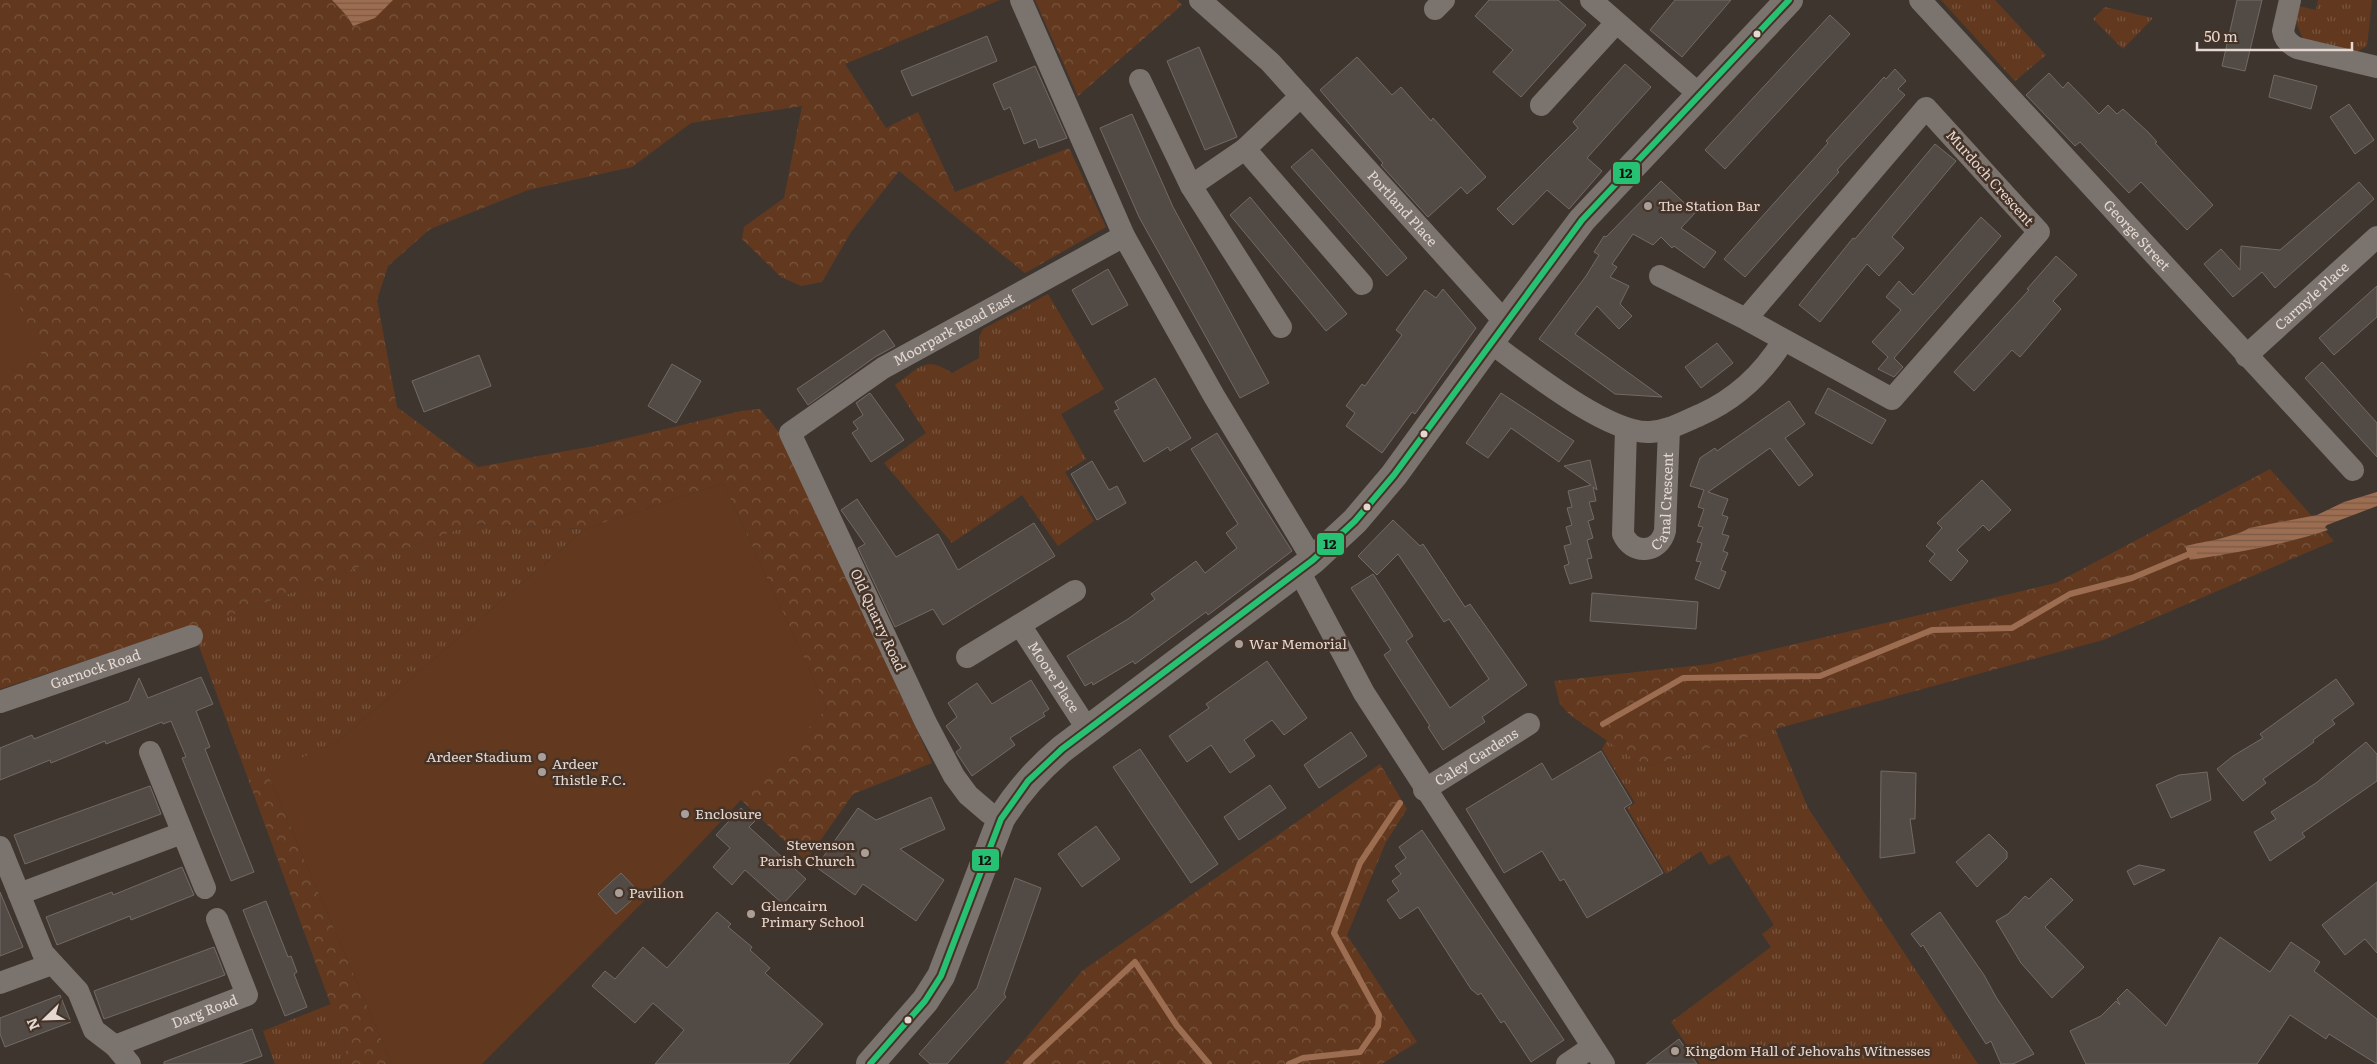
<svg xmlns="http://www.w3.org/2000/svg" width="2377" height="1064" viewBox="0 0 2377 1064" font-family="Literata,serif">
<style>
.grass{fill:url(#grass-tufts)}
.forest{fill:url(#forest-crowns)}
.pitch{fill:#62391f}
.water{fill:url(#water-rules)}
.lines{fill:none;stroke-linecap:round;stroke-linejoin:round}
.stream{stroke:#9c6d50;stroke-width:6}
.building{fill:#524a45;stroke:#736a65}
.minor{stroke:#7b736e;stroke-width:22}
.tertiary{stroke:#7b736e;stroke-width:28}
.bus-1-casing{stroke:#463328;stroke-width:10}
.bus-1{stroke:#26c172;stroke-width:6}
.bus-dot{fill:#e4d8d1;stroke:#463328;stroke-width:2}
.poi-dot{fill:#aa9f98;stroke:#463328;stroke-width:2}
.labels{text-anchor:middle;stroke-width:5;stroke-linejoin:round;paint-order:stroke}
.street-label{font-size:14px;fill:#e4d8d1;stroke:#463328}
.poi-label{font-size:14px;fill:#e4d8d1;stroke:#463328;text-anchor:start}
.line-badge{stroke:#463328;stroke-width:2}
.pale-badge-label{font-size:14px;text-anchor:middle;font-weight:bold;fill:#111}
</style>
<defs>
<pattern id="grass-tufts" width="24" height="20" patternUnits="userSpaceOnUse" patternTransform="scale(1.25)"><rect width="24" height="20" fill="#62391f"/><path d="M3 7l-1-3M5 7V3M7 7l1-3M15 17l-1-3M17 17v-4M19 17l1-3" fill="none" stroke="#78553e"/></pattern>
<pattern id="forest-crowns" width="20" height="18" patternUnits="userSpaceOnUse" patternTransform="scale(1.25)"><rect width="20" height="18" fill="#62391f"/><path d="M2 6a3 3 0 1 1 6 0M12 15a3 3 0 1 1 6 0" fill="none" stroke="#78553e"/></pattern>
<pattern id="water-rules" width="6" height="5" patternUnits="userSpaceOnUse" patternTransform="scale(1.25)"><rect width="6" height="5" fill="#9c6d50"/><path d="M0 2.5h6" fill="none" stroke="#795b49"/></pattern>
</defs>
<rect width="100%" height="100%" fill="#3f352f"/>
<!-- grass -->
<g class="grass">
<path d="M1941,0H1995L2046,55L2015,81Z"/>
<path d="M2318,0H2372L2367,46L2356,52L2304,41L2295,20L2298,6L2316,10Z"/>
<path d="M2105,7L2153,18L2123,49L2093,19Z"/>
<path d="M1048,294L1104,389L1061,414L1086,459L1065,472L1094,521L1058,546L1022,495L952,543L884,463L926,433L895,385C920,368 924,355 952,373L979,358V337L983,329Z"/>
<path d="M472,524L585,529L341,739L250,784L193,630Z"/>
<path d="M1775,729L1808,808L1978,1064H1700L1671,1022L1771,947L1762,934L1774,925L1729,855L1709,865L1701,851L1666,874L1627,808L1635,803L1602,749L1607,740L1645,767Z"/>
<path d="M331,1004L347,1049L340,1064H275L263,1031Z"/>
</g>
<!-- forest -->
<g class="forest">
<path d="M0,0H1000L845,64L886,128L918,112L955,192L1069,148L1106,227L1025,273L899,171L851,232L822,282L801,286L781,277L742,239L744,227L784,198L802,106L691,123L632,167L528,190L430,229L388,266L377,300L397,407L478,467L594,446L741,411L760,409L782,436L932,763L853,794L806,861L740,799L827,708L723,483L585,529L472,524L193,630L184,628L0,689Z"/>
<path d="M1035,0H1177L1182,5L1078,96Z"/>
<path d="M2270,469L2334,541L2103,640L1775,729L1645,767L1570,715L1560,704L1554,681L1710,664L2056,583Z"/>
<path d="M1380,764L1407,809L1386,842L1347,935L1417,1042L1382,1064H1004L1082,971Z"/>
<path d="M268,774L392,1064H340L347,1049L250,784Z"/>
</g>
<!-- pitch -->
<g class="pitch">
<path d="M0,265L42,355L0,374Z"/>
<path d="M723,483L827,708L680,865L482,1064H392L268,774L341,739L585,529Z"/>
</g>
<!-- water -->
<g class="water">
<path d="M332,0H393L375,18L353,26L347,16Z"/>
<path d="M2377,492V506L2327,525L2325,527L2328,530C2283,545 2237,553 2190,560L2185,546C2203,542 2236,537 2249,528L2317,515L2344,502Z"/>
</g>
<g class="lines">
<!-- stream -->
<g class="stream">
<path d="M1603,724L1683,678L1820,676L1932,630L2012,628L2070,594L2132,578L2194,552"/>
<path d="M1026,1064L1135,962L1177,1026L1209,1064"/>
<path d="M1289,1064L1303,1058L1360,1052L1378,1026L1379,1015L1334,933L1360,863L1400,803"/>
</g>
</g>
<!-- building -->
<g class="building">
<path d="M1489,0H1558L1586,25L1521,97L1493,72L1513,50L1475,16Z"/>
<path d="M1675,0H1731L1682,57L1650,30Z"/>
<path d="M2237,0H2262L2245,71L2222,66Z"/>
<path d="M1830,15L1850,34L1725,169L1705,150Z"/>
<path d="M987,36L997,61L912,96L901,71Z"/>
<path d="M1199,47L1237,137L1205,150L1167,61Z"/>
<path d="M1357,57L1392,95L1401,87L1431,121L1433,118L1486,177L1467,194L1461,187L1428,217L1381,165L1383,163L1320,90Z"/>
<path d="M1625,64L1651,87L1587,158L1602,171L1569,209L1547,190L1513,225L1497,209L1578,128L1573,122Z"/>
<path d="M1035,66L1067,138L1039,148L1036,139L1024,144L1010,107L1004,110L993,84Z"/>
<path d="M1895,69L1906,81L1898,89L1905,95L1837,170L1839,172L1745,277L1724,259L1828,143L1826,141L1884,77L1886,79Z"/>
<path d="M2049,73L2063,88L2068,82L2099,114L2108,105L2117,114L2123,109L2148,132L2157,142L2155,143L2213,205L2187,230L2141,182L2129,193L2080,142L2075,146L2026,95Z"/>
<path d="M2274,75L2317,86L2311,109L2269,97Z"/>
<path d="M2349,104L2374,140L2355,154L2330,117Z"/>
<path d="M1132,114L1173,207L1269,383L1240,398L1139,217L1100,128Z"/>
<path d="M1935,144L1956,161L1892,237L1904,248L1879,276L1867,264L1820,322L1799,305L1853,238L1855,239Z"/>
<path d="M1312,149L1407,258L1387,276L1291,167Z"/>
<path d="M1661,181L1695,213L1681,228L1716,252L1704,268L1674,246L1672,248L1661,237L1653,245L1633,234L1612,264L1617,267L1610,277L1629,286L1620,304L1632,316L1619,329L1597,306L1575,334L1662,397L1615,394L1539,339L1586,276L1599,255L1594,252L1604,236L1606,237Z"/>
<path d="M2359,182L2374,199L2275,288L2262,272L2233,297L2204,264L2221,249L2240,270L2241,246L2280,250Z"/>
<path d="M1250,197L1347,314L1326,331L1230,215Z"/>
<path d="M1981,217L2001,236L1894,358L1903,367L1894,377L1878,369L1888,357L1872,342L1901,310L1886,297L1899,281L1913,295Z"/>
<path d="M2056,256L2077,275L2053,301L2061,309L2020,357L2012,350L1974,391L1954,372L2029,290L2027,289Z"/>
<path d="M1108,269L1128,305L1092,325L1072,290Z"/>
<path d="M2377,286V317L2334,355L2319,338Z"/>
<path d="M1443,289L1476,328L1415,414L1412,412L1382,453L1346,426L1355,413L1346,406L1362,384L1365,386L1402,335L1396,330L1425,290L1436,298Z"/>
<path d="M884,330L895,346L875,357L808,405L797,389Z"/>
<path d="M1717,343L1733,363L1701,388L1685,367Z"/>
<path d="M479,355L491,386L424,412L412,381Z"/>
<path d="M2322,362L2377,423V457L2305,378Z"/>
<path d="M672,364L701,381L676,423L648,406Z"/>
<path d="M1155,378L1191,438L1170,451L1168,447L1144,462L1114,411L1119,409L1115,402Z"/>
<path d="M1828,388L1886,420L1872,444L1815,413Z"/>
<path d="M870,393L904,440L871,462L852,433L858,429L853,422L863,415L856,403Z"/>
<path d="M1501,393L1574,441L1559,462L1511,428L1488,458L1466,443Z"/>
<path d="M1789,401L1805,424L1785,438L1813,475L1799,486L1770,448L1708,492L1728,499L1722,515L1728,517L1722,534L1729,536L1723,551L1728,553L1721,570L1726,572L1719,589L1695,579L1701,562L1696,561L1702,543L1697,542L1703,527L1698,526L1704,509L1698,507L1704,490L1690,486L1700,458L1715,448L1717,451Z"/>
<path d="M1217,433L1292,551L1208,615L1206,612L1135,664L1133,661L1093,685L1092,682L1085,686L1067,656L1128,619L1155,599L1151,594L1196,561L1205,573L1237,548L1226,533L1238,524L1191,449Z"/>
<path d="M1590,460L1597,490L1593,487L1596,501L1589,502L1594,519L1588,521L1593,538L1587,540L1592,558L1587,559L1592,578L1570,584L1564,566L1569,564L1564,546L1571,544L1566,527L1572,525L1567,508L1572,507L1568,491L1591,485L1564,466Z"/>
<path d="M1092,461L1109,490L1117,486L1126,503L1097,520L1071,474Z"/>
<path d="M1982,480L2011,510L1989,531L1983,525L1957,550L1968,561L1951,581L1929,561L1935,554L1926,546L1942,528L1937,523Z"/>
<path d="M857,499L896,557L938,534L958,570L1034,523L1055,556L943,625L933,609L895,627L858,548L865,544L841,510Z"/>
<path d="M1393,520L1420,546L1423,544L1465,607L1470,604L1527,685L1482,717L1485,722L1443,750L1428,727L1430,726L1384,655L1391,650L1351,588L1373,574L1413,636L1406,641L1450,708L1489,679L1449,619L1444,622L1398,554L1377,575L1358,556Z"/>
<path d="M1592,593L1698,602L1696,629L1590,621Z"/>
<path d="M1267,661L1307,718L1284,735L1272,720L1244,740L1255,756L1230,773L1211,745L1187,762L1169,736L1209,708L1206,704Z"/>
<path d="M201,677L213,704L196,711L210,747L205,749L254,872L231,881L182,758L186,757L171,721L163,724L162,722L106,744L105,741L51,763L50,760L0,780V748L32,735L34,739L129,701L139,678L148,698Z"/>
<path d="M2336,679L2354,704L2332,720L2335,724L2313,740L2314,742L2263,779L2266,783L2243,801L2217,769L2233,756L2263,738L2260,734Z"/>
<path d="M1031,680L1049,709L1043,713L1045,716L1010,738L1015,745L972,776L956,752L961,748L946,726L957,717L948,703L977,683L992,704Z"/>
<path d="M1351,732L1367,756L1319,788L1304,765Z"/>
<path d="M2366,742L2377,754V781L2302,833L2305,837L2270,861L2254,832L2276,819L2271,812L2316,783Z"/>
<path d="M1140,749L1218,864L1191,883L1113,767Z"/>
<path d="M1601,751L1632,803L1624,808L1663,873L1587,918L1564,879L1560,881L1542,851L1504,873L1466,809L1542,763L1552,780Z"/>
<path d="M1881,771L1916,773L1915,819H1910L1915,853L1880,858Z"/>
<path d="M2207,772L2211,800L2171,818L2156,785L2179,775Z"/>
<path d="M1270,785L1286,808L1239,840L1224,817Z"/>
<path d="M150,786L161,814L25,864L14,835Z"/>
<path d="M931,797L945,829L900,849L944,880L916,921L863,884L855,895L816,867L858,808L876,820Z"/>
<path d="M741,808L755,821L749,827L806,879L783,904L745,870L732,885L713,867L730,848L716,835Z"/>
<path d="M1096,826L1120,859L1082,887L1058,854Z"/>
<path d="M1422,830L1564,1040L1531,1062L1504,1021L1501,1023L1481,993L1478,995L1471,989L1418,907L1400,919L1387,900L1399,891L1392,881L1401,874L1395,866L1406,858L1399,847Z"/>
<path d="M1989,834L2007,852V858L1977,887L1956,862Z"/>
<path d="M2139,865L2165,870L2134,885L2127,871Z"/>
<path d="M182,867L194,895L131,920L130,916L57,945L46,917L112,892L113,895Z"/>
<path d="M621,873L640,893L616,914L598,894Z"/>
<path d="M1015,878L1041,888L1004,994L1006,997L947,1064H930L919,1054L977,988Z"/>
<path d="M2051,878L2073,900L2045,927L2084,967L2052,998L2021,963L1996,921L2008,914L2025,896L2029,899Z"/>
<path d="M2377,882V953L2365,939L2345,955L2322,925Z"/>
<path d="M0,892L23,947L0,956Z"/>
<path d="M266,901L288,957L291,956L297,972L294,974L307,1007L285,1016L243,910Z"/>
<path d="M717,912L731,924L728,927L752,947L750,950L770,968L765,973L823,1024L788,1064H655L684,1030L653,1003L635,1023L592,986L605,971L615,979L643,947L667,968Z"/>
<path d="M1940,912L1984,975L1996,997L2034,1054L2013,1064H2001L1991,1041L1986,1044L1923,945L1921,947L1911,934Z"/>
<path d="M2220,937L2270,972L2291,942L2320,962L2314,971L2377,1019V1064L2329,1034L2326,1039L2290,1015L2257,1064H2086L2070,1031L2101,1016L2116,1001L2120,1005L2117,999L2127,989L2166,1026Z"/>
<path d="M214,947L225,975L104,1019L94,991Z"/>
<path d="M60,995L71,1022L5,1047L0,1034V1018Z"/>
<path d="M252,1029L262,1056L240,1064H164V1062Z"/>
<path d="M1679,1039L1697,1064H1646Z"/>
</g>
<g class="lines">
<!-- minor -->
<g class="minor">
<path d="M1021,0L1124,236L1214,396L1313,560"/>
<path id="s1" d="M1200,0L1270,62L1505,322"/>
<path d="M1591,0L1700,95"/>
<path id="s2" d="M1920,0L2353,470"/>
<path d="M2290,0L2283,31C2284,39 2289,44 2297,48L2377,67"/>
<path d="M1435,9L1444,0"/>
<path d="M1140,80L1191,186L1281,327"/>
<path d="M1541,105L1616,23"/>
<path d="M1245,149L1362,284"/>
<path d="M1191,186L1245,149L1301,96"/>
<path d="M1660,276L1746,319L1892,399L2039,232L1926,108L1746,319"/>
<path d="M1490,342C1524,367 1609,435 1650,432C1668,431 1683,422 1700,415C1736,399 1762,375 1783,341"/>
<path id="s3" d="M2246,356L2377,237"/>
<path id="s4" d="M1626,429L1623,534C1632,555 1659,554 1665,531L1669,429"/>
<path d="M1299,571L1364,693L1604,1064"/>
<path id="s5" d="M1020,625L1088,730"/>
<path d="M967,657L1075,591"/>
<path id="s6" d="M0,702L192,636"/>
<path d="M150,752L205,888"/>
<path id="s7" d="M1424,790L1529,724"/>
<path id="s8" d="M1001,819L989,813L968,795L954,776L926,723L790,433L883,368L1124,236"/>
<path d="M0,847L43,953L78,991L94,1030L115,1046L130,1064"/>
<path d="M19,894L182,833"/>
<path d="M0,983L52,964"/>
<path id="s9" d="M115,1046L247,995L217,919"/>
<path d="M1567,1064L1592,1047"/>
</g>
<!-- tertiary -->
<path class="tertiary" d="M870,1064L925,1001L941,976L1001,819C1018,791 1037,770 1062,749L1313,560L1355,521L1394,475L1505,322L1582,220L1789,0"/>
<!-- bus-1 casing -->
<g class="bus-1-casing">
<path id="bus-1" d="M870,1064L925,1001L941,976L1001,819L1028,781L1062,749L1313,560L1355,521L1394,475L1582,220L1789,0"/>
</g>
<!-- bus-1 -->
<use href="#bus-1" class="bus-1"/>
</g>
<!-- markers -->
<g class="bus-dot">
<circle cx="1757" cy="34" r="4.5"/>
<circle cx="1424" cy="434" r="4.5"/>
<circle cx="1367" cy="507" r="4.5"/>
<circle cx="908" cy="1020" r="4.5"/>
</g>
<g class="poi-dot">
<circle cx="1648" cy="206" r="5"/>
<circle cx="1239" cy="644" r="5"/>
<circle cx="542" cy="757" r="5"/>
<circle cx="542" cy="772" r="5"/>
<circle cx="685" cy="814" r="5"/>
<circle cx="865" cy="853" r="5"/>
<circle cx="619" cy="893" r="5"/>
<circle cx="751" cy="914" r="5"/>
<circle cx="1675" cy="1051" r="5"/>
</g>
<g class="labels">
<!-- street labels -->
<g class="street-label">
<text transform="translate(1990 178) rotate(48)" y="5">Murdoch Crescent</text>
<text dy="5" stroke="none"><textPath href="#s1" startOffset="291">Portland Place</textPath></text>
<text dy="5" stroke="none"><textPath href="#s2" startOffset="320">George Street</textPath></text>
<text dy="5" stroke="none"><textPath href="#s3" startOffset="89">Carmyle Place</textPath></text>
<text dy="5" stroke="none"><textPath href="#s8" startOffset="639">Moorpark Road East</textPath></text>
<text dy="5" stroke="none"><textPath href="#s4" startOffset="191">Canal Crescent</textPath></text>
<text transform="translate(878 620) rotate(65)" y="5">Old Quarry Road</text>
<text dy="5" stroke="none"><textPath href="#s6" startOffset="101">Garnock Road</textPath></text>
<text dy="5" stroke="none"><textPath href="#s5" startOffset="62">Moore Place</textPath></text>
<text dy="5" stroke="none"><textPath href="#s7" startOffset="62">Caley Gardens</textPath></text>
<text dy="5" stroke="none"><textPath href="#s9" startOffset="96">Darg Road</textPath></text>
</g>
<!-- poi labels -->
<g class="poi-label">
<text x="1658" y="211">The Station Bar</text>
<text x="1249" y="649">War Memorial</text>
<text x="532" y="762" text-anchor="end">Ardeer Stadium</text>
<text x="552" y="769">Ardeer<tspan x="552" dy="16">Thistle F.C.</tspan></text>
<text x="695" y="819">Enclosure</text>
<text x="855" y="850" text-anchor="end">Stevenson<tspan x="855" dy="16">Parish Church</tspan></text>
<text x="629" y="898">Pavilion</text>
<text x="761" y="911">Glencairn<tspan x="761" dy="16">Primary School</tspan></text>
<text x="1685" y="1056">Kingdom Hall of Jehovahs Witnesses</text>
</g>
</g>
<g class="line-badge">
<rect x="1612" y="161" width="29" height="24" rx="5" fill="#26c172"/>
<rect x="1316" y="532" width="29" height="24" rx="5" fill="#26c172"/>
<rect x="971" y="848" width="29" height="24" rx="5" fill="#26c172"/>
</g>
<g class="pale-badge-label">
<text x="1626" y="178">12</text>
<text x="1330" y="549">12</text>
<text x="985" y="865">12</text>
</g>
<!-- north arrow -->
<g transform="translate(45 1019) rotate(247)" stroke="#463328" stroke-width="4" paint-order="stroke">
<path d="M0-4L9 19L0 12L-9 19Z" fill="#e4d8d1"/>
<text y="-8" font-size="14" font-weight="bold" text-anchor="middle" fill="#e4d8d1">N</text>
</g>
<!-- scale -->
<path d="M2197 42v8h155v-8" fill="none" stroke="#e4d8d1" stroke-width="2.5"/>
<text x="2204" y="42" font-size="15" fill="#e4d8d1" stroke="#463328" stroke-width="4" paint-order="stroke">50 m</text>
</svg>
